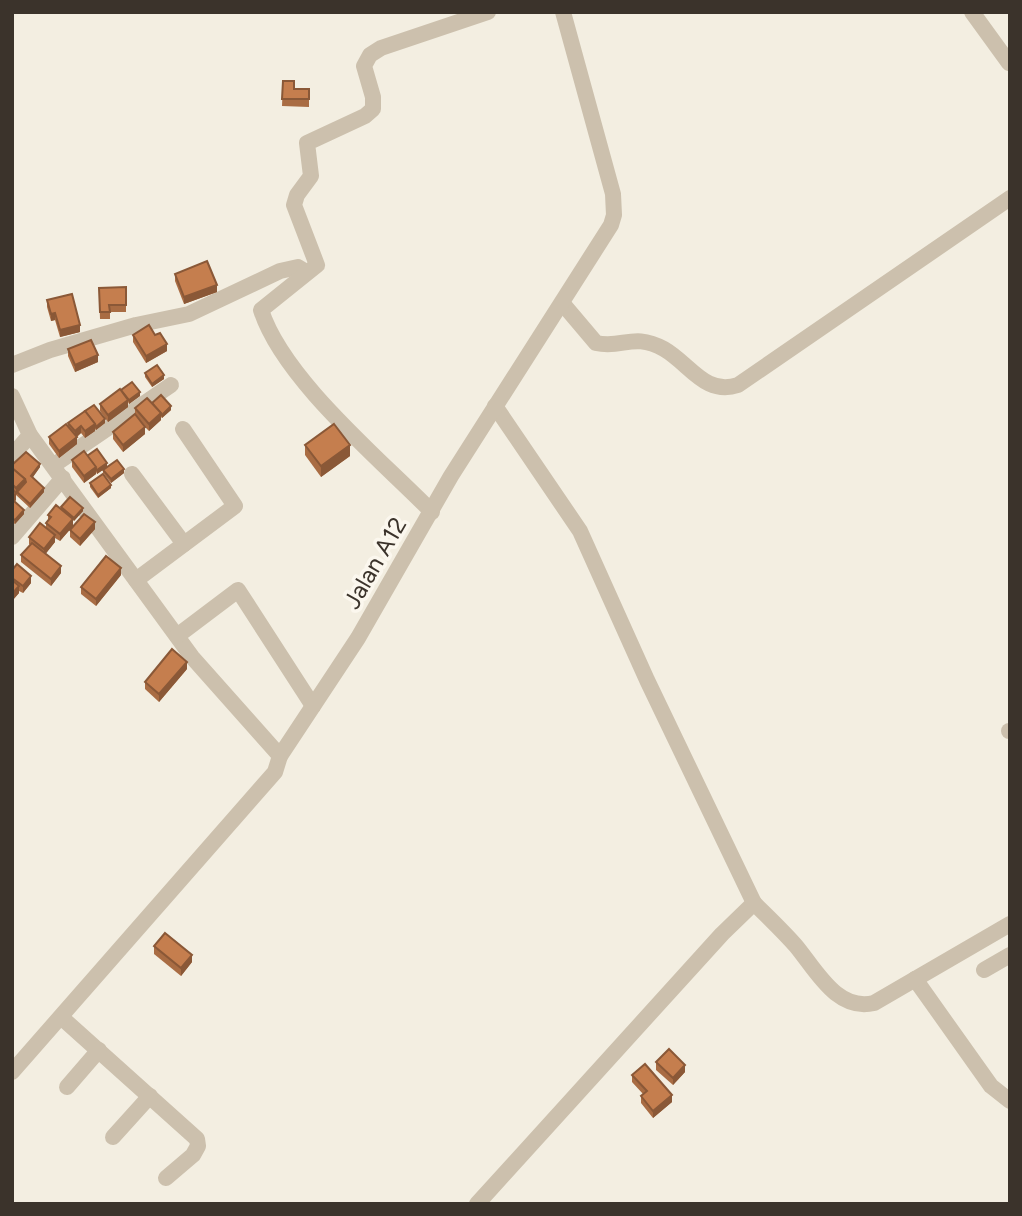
<svg xmlns="http://www.w3.org/2000/svg" width="1022" height="1216" viewBox="0 0 1022 1216" font-family="Figtree,sans-serif">
<style>
.lines{fill:none;stroke-linecap:round;stroke-linejoin:round}
.minor{stroke:#ccc0ad;stroke-width:16}
.wall{fill:#a96c43}
.shaded-wall{fill:#8a5837}
.building{fill:#c57e4e;stroke:#8a5837;stroke-width:2}
.labels{text-anchor:middle;stroke-width:7;stroke-linejoin:round;paint-order:stroke}
.street-label{font-size:24px;fill:#3b332b;stroke:#fbf7ee}
</style>
<rect width="100%" height="100%" fill="#f3eee1"/>
<g class="lines">
<!-- minor -->
<g class="minor">
<path d="M972,12L1009,63"/>
<path d="M563,304L596,343C623,349 633,332 664,349C690,364 705,396 738,385L1010,198"/>
<path d="M12,365L50,350L136,325L189,314L280,271L298,267L303,270L302,274"/>
<path d="M12,396L30,435L192,657L280,756"/>
<path d="M495,406L580,531L647,680L754,903"/>
<path d="M12,456L30,435"/>
<path d="M54,465L171,385"/>
<path d="M132,474L184,544"/>
<path d="M432,512C380,459 283,379 261,310L317,265L294,205L297,195L311,176L307,143L365,116L373,109V97L364,66L370,55L381,48L488,12"/>
<path d="M12,537L63,478"/>
<path d="M136,580L235,506L183,429"/>
<path d="M177,636L238,590L313,706"/>
<path d="M1009,731H1010"/>
<path d="M984,970L1010,955"/>
<path d="M915,979L991,1086L1010,1101"/>
<path d="M61,1017L197,1139L198,1146L193,1155L166,1178"/>
<path d="M12,1072L275,772L280,756L358,638L451,476L611,225L614,215L613,194L563,12"/>
<path d="M67,1087L99,1050"/>
<path d="M113,1137L150,1096"/>
<path d="M477,1204L722,934L754,903C768,917 783,931 796,946C816,970 837,1012 874,1003L1010,924"/>
</g>
</g>
<!-- wall -->
<g class="wall">
<path d="M283,81L294,89H309V107L282,106Z"/>
<path d="M175,274L217,292L184,304L175,281Z"/>
<path d="M99,288L126,305V312H110V319H100Z"/>
<path d="M47,300L80,332L60,337L55,320L51,321L47,307Z"/>
<path d="M133,335L167,351L146,363L133,342Z"/>
<path d="M68,349L98,362L75,372L68,356Z"/>
<path d="M145,373L164,379L152,387L145,377Z"/>
<path d="M140,396L129,404L128,402V407L108,422L100,411V404Z"/>
<path d="M152,403L171,410L162,418L161,417V420L149,431L145,427V434L123,452L113,439V432L135,415V408Z"/>
<path d="M68,423H105L96,430L95,429V431L85,438L81,433L77,437V444L59,458L49,444V437L68,426Z"/>
<path d="M305,445L350,456L321,477L305,455Z"/>
<path d="M87,456L107,467L97,474L96,472V474L84,483L72,467V460Z"/>
<path d="M12,465L40,467L32,478L44,492L30,508L16,495V500L14,502L24,514L15,524L12,522Z"/>
<path d="M103,470L124,473L111,483L103,473Z"/>
<path d="M90,483L111,488L98,498L90,487Z"/>
<path d="M61,507L83,511L74,521L73,520V526L60,541L55,538V542L45,554L61,573L51,586L21,562V555L30,545L29,544V537L46,527V523L48,520V515L61,510Z"/>
<path d="M95,529L80,546L70,537V530Z"/>
<path d="M12,570L31,583L23,593L19,591V593L12,601Z"/>
<path d="M121,575L96,606L81,594V587Z"/>
<path d="M187,669L159,702L145,689V682Z"/>
<path d="M154,946L192,962L181,976L154,954Z"/>
<path d="M656,1062L685,1072L673,1085L656,1070Z"/>
<path d="M632,1075L672,1102L653,1118L641,1103V1096L643,1094L632,1082Z"/>
</g>
<!-- shaded-wall -->
<g class="shaded-wall">
<path d="M217,285V292L184,304V297Z"/>
<path d="M55,313V320L51,321V314Z"/>
<path d="M80,325V332L60,337V330Z"/>
<path d="M167,344V351L146,363V356Z"/>
<path d="M98,355V362L75,372V365Z"/>
<path d="M164,375V379L152,387V384Z"/>
<path d="M140,392V396L129,404V400Z"/>
<path d="M128,400V407L108,422V415Z"/>
<path d="M171,406V410L162,418V415Z"/>
<path d="M161,413V420L149,431V424Z"/>
<path d="M105,419V423L96,430V427Z"/>
<path d="M95,424V431L85,438V431Z"/>
<path d="M81,426V433L75,438V431Z"/>
<path d="M145,427V434L123,452V445Z"/>
<path d="M77,437V444L59,458V451Z"/>
<path d="M350,445V456L321,477V466Z"/>
<path d="M107,463V467L97,474V470Z"/>
<path d="M40,464V467L31,480V476Z"/>
<path d="M96,467V474L84,483V476Z"/>
<path d="M124,469V473L111,483V479Z"/>
<path d="M25,479V486L17,492L16,495V488Z"/>
<path d="M111,485V488L98,498V495Z"/>
<path d="M44,488V492L30,508V504Z"/>
<path d="M16,493V500L12,504V497Z"/>
<path d="M83,508V511L74,521V518Z"/>
<path d="M24,510V514L15,524V520Z"/>
<path d="M73,519V526L60,541V534Z"/>
<path d="M95,522V529L80,546V539Z"/>
<path d="M55,535V542L44,556V549Z"/>
<path d="M61,566V573L51,586V579Z"/>
<path d="M121,568V575L96,606V599Z"/>
<path d="M31,576V583L23,593V586Z"/>
<path d="M19,586V593L12,601V594Z"/>
<path d="M187,662V669L159,702V694Z"/>
<path d="M192,955V962L181,976V968Z"/>
<path d="M685,1065V1072L673,1085V1078Z"/>
<path d="M672,1095V1102L653,1118V1111Z"/>
</g>
<!-- building -->
<g class="building">
<path d="M283,81H294V89H309V99H282Z"/>
<path d="M207,261L217,285L184,297L175,274Z"/>
<path d="M126,287V305H109L110,312H100L99,288Z"/>
<path d="M72,294L80,325L60,330L55,313L51,314L47,300Z"/>
<path d="M149,325L155,335L160,333L167,344L146,356L133,335Z"/>
<path d="M91,340L98,355L75,365L68,349Z"/>
<path d="M157,365L164,375L152,384L145,373Z"/>
<path d="M132,382L140,392L129,400L121,390Z"/>
<path d="M120,389L128,400L108,415L100,404Z"/>
<path d="M161,395L171,406L162,415L152,403Z"/>
<path d="M147,398L161,413L149,424L135,408Z"/>
<path d="M94,405L105,419L96,427L95,424L85,411Z"/>
<path d="M85,411L95,424L85,431L81,426L75,431L68,423Z"/>
<path d="M135,414L145,427L123,445L113,432Z"/>
<path d="M66,424L77,437L59,451L49,437Z"/>
<path d="M334,424L350,445L321,466L305,445Z"/>
<path d="M97,449L107,463L97,470L87,456Z"/>
<path d="M84,451L96,467L84,476L72,460Z"/>
<path d="M26,452L40,464L31,476L44,488L30,504L17,492L26,482L25,479L12,468V465Z"/>
<path d="M117,460L124,469L111,479L103,470Z"/>
<path d="M12,468L25,479L16,488L12,484Z"/>
<path d="M103,474L111,485L98,495L90,483Z"/>
<path d="M12,489L16,493L12,497Z"/>
<path d="M70,497L83,508L74,518L61,507Z"/>
<path d="M14,501L24,510L15,520L12,518V503Z"/>
<path d="M56,505L73,519L60,534L46,523L51,517L48,515Z"/>
<path d="M84,514L95,522L80,539L70,530Z"/>
<path d="M40,523L55,535L44,549L29,537Z"/>
<path d="M32,543L61,566L51,579L21,555Z"/>
<path d="M106,556L121,568L96,599L81,587Z"/>
<path d="M17,564L31,576L23,586L12,578V570Z"/>
<path d="M12,580L19,586L12,594Z"/>
<path d="M172,649L187,662L159,694L145,682Z"/>
<path d="M165,933L192,955L181,968L154,946Z"/>
<path d="M669,1049L685,1065L673,1078L656,1062Z"/>
<path d="M645,1064L672,1095L653,1111L641,1096L647,1091L632,1075Z"/>
</g>
<g class="labels">
<!-- street labels -->
<g class="street-label">
<text transform="translate(375 563) rotate(-60)" y="8">Jalan A12</text>
</g>
</g>
<!-- border -->
<rect width="1022" height="1216" fill="none" stroke="#3b332b" stroke-width="28"/>
</svg>
